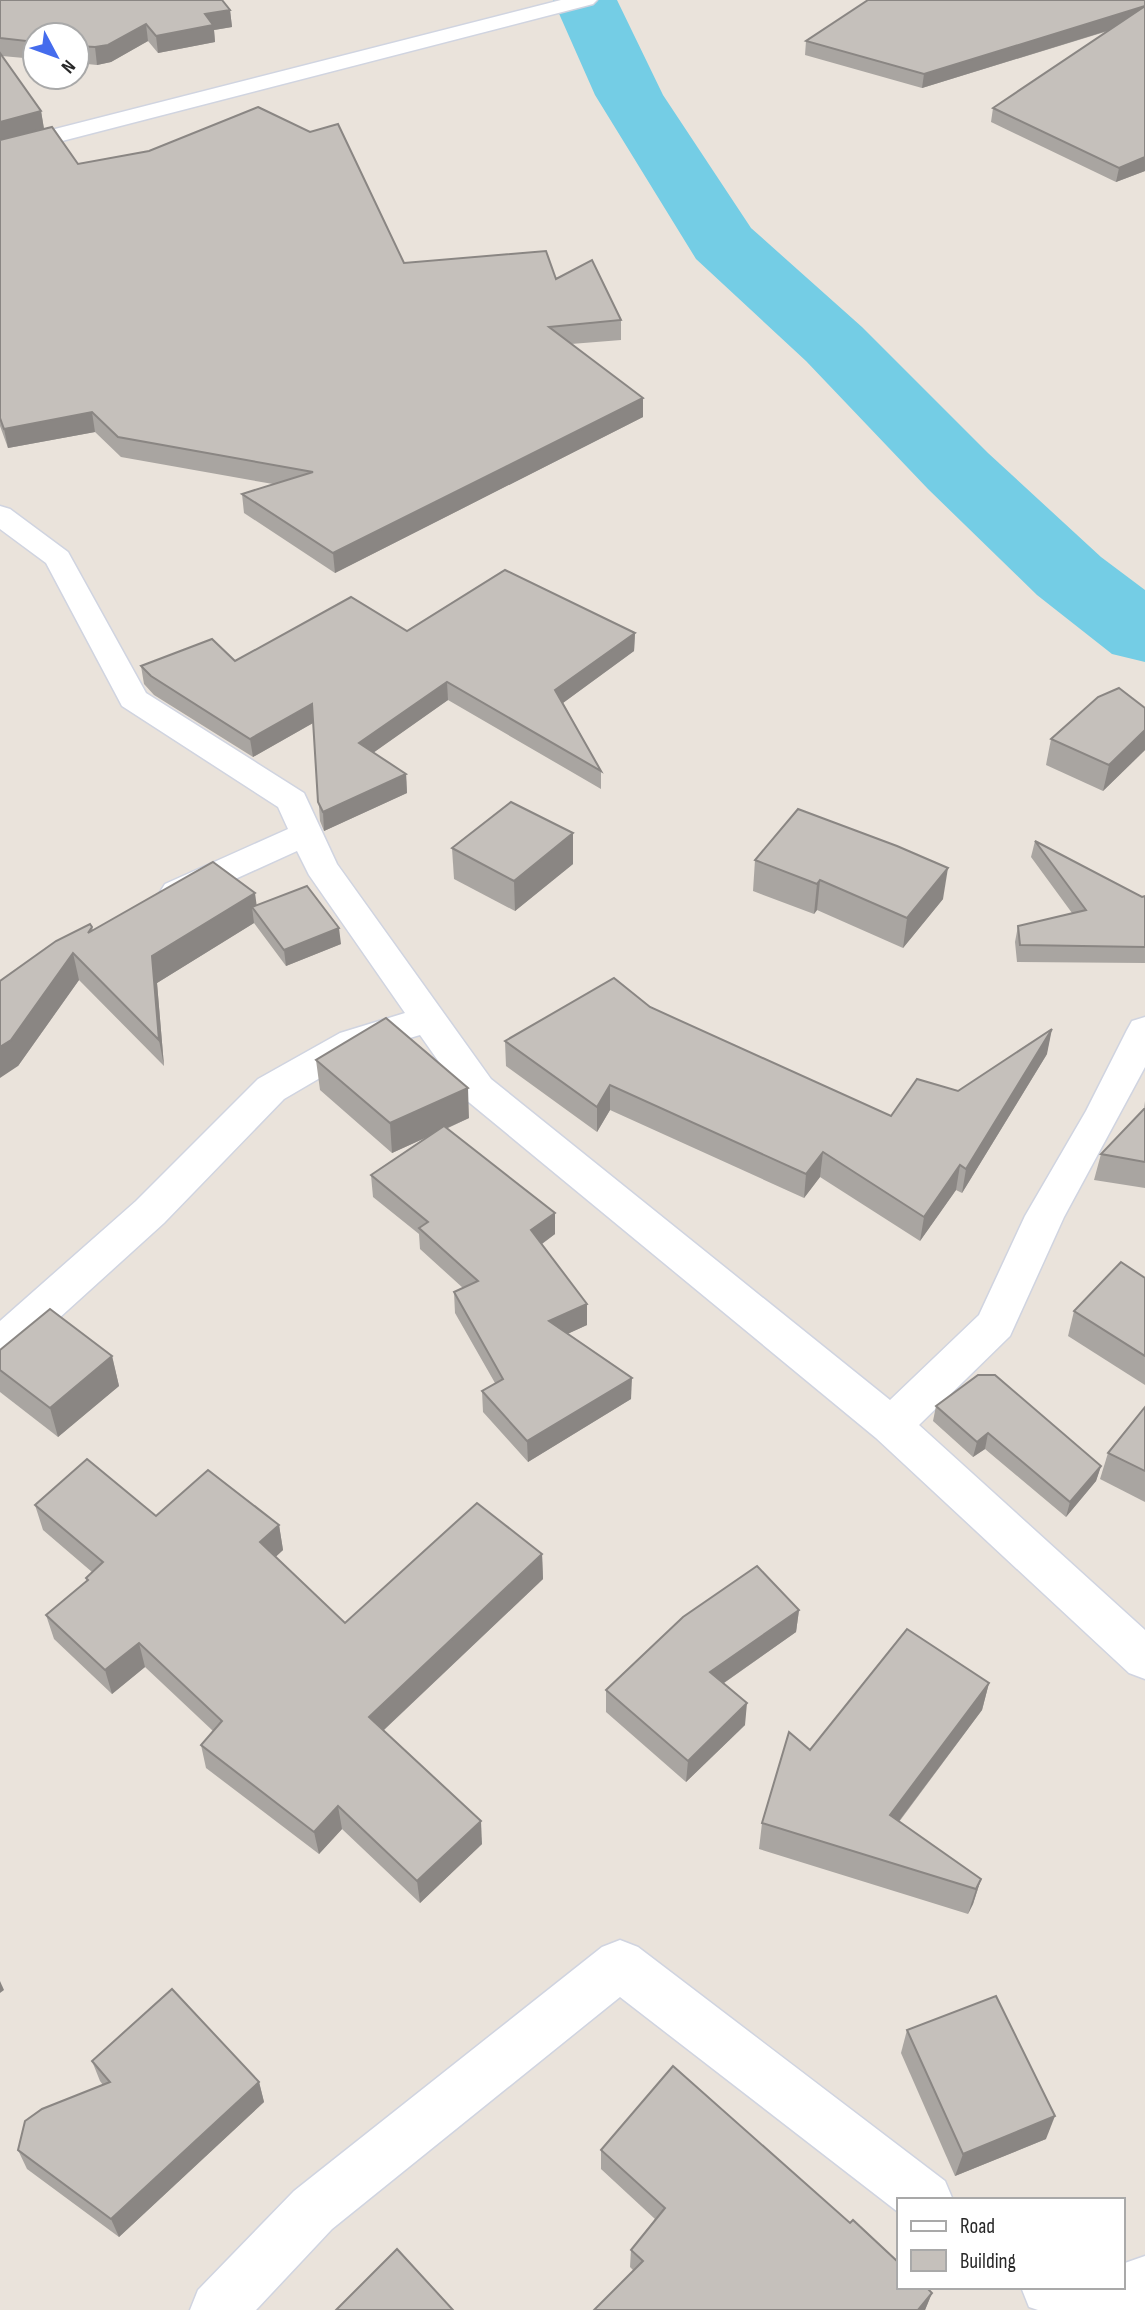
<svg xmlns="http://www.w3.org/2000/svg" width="1145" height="2310" viewBox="0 0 1145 2310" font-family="'Sofia Sans Condensed',sans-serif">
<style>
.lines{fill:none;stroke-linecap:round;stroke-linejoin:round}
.river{fill:#74cde5;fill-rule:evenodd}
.street-casing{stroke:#d0d4e0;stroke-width:3}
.secondary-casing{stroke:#d0d4e0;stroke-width:3}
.street{fill:#fff;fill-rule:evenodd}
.secondary{fill:#fff;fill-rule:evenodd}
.wall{fill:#a9a5a1}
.shaded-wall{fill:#8a8683}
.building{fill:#c5c0bb;stroke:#8a8683;stroke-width:2}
</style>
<rect width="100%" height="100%" fill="#eae3db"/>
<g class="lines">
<!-- river -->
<path class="river" d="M553,0H617L663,95L751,228L862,327L988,453L1101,557L1145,590V662L1112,654L1037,595L928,489L806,361L696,259L595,95Z"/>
<!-- street casing -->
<g class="street-casing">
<g id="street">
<path d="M0,506L10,509L68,552L146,693L304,793L337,864L491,1079L890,1400L979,1315L1025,1216L1086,1111L1127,1030L1132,1021L1145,1017V1067L1064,1217L1010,1336L919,1425L1145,1630V1679L1129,1673L876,1438L465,1099L420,1035L366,1051L284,1099L164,1223L15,1358L0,1363V1321L136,1201L258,1079L340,1033L405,1013L309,875L297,851L189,900L177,904L165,900L160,892L165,884L288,829L278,807L122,706L46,563L0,529Z"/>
<path d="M620,1940L638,1947L945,2181L953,2200H898V2212L620,1997L332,2229L256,2310H190L198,2290L294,2191L602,1947Z"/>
<path d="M1145,2256V2310H1038L1029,2307L1021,2287H1122V2264Z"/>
</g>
</g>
<!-- secondary casing -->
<g class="secondary-casing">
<path id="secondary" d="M561,0H597L593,4L0,157V143Z"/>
</g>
<!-- street -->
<use href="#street" class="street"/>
<!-- secondary -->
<use href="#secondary" class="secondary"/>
</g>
<!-- wall -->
<g class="wall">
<path d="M0,0L230,10L232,27L214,30L215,42L158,53L148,41L111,62L97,65L77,63V35H35V59L2,56L41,111L44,129L78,164L404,263L556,279L621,320V340L571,344L643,417L335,573L244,513L242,494L273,484L121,457L95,432L8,448L0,426Z"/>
<path d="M1145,0V171L1116,182L991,122L993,108L1108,31L922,88L805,55L806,41Z"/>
<path d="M407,631L635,633L634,651L563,703L601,771V789L448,700L373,753L406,774L407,793L324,831L320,821L313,723L253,757L154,695L144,684L141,666L235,661Z"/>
<path d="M1145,708V750L1103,791L1046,765L1051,739Z"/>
<path d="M1035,841L1142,897L1145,896V963L1017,962L1015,942L1018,926L1072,913L1031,857Z"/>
<path d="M452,848L573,864L515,911L454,879Z"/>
<path d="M755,860L943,899L903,948L817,910L814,914L753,891Z"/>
<path d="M257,905L341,944L286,966L254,923L157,983L164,1066L79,980L18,1066L0,981L92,927L93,930Z"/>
<path d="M650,1007L891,1116L958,1091L1047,1054L962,1193L956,1190L920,1241L820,1177L804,1198L610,1110L597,1132L506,1066L505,1041Z"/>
<path d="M316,1060L469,1118L446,1129L555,1234L542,1244L587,1325L567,1334L631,1399L528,1462L483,1412L482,1391L495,1383L455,1313L454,1292L463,1288L420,1249L419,1234L373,1197L371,1175L427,1137L392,1153L320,1090Z"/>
<path d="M1145,1101V1188L1094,1180L1101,1154L1144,1109Z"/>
<path d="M1145,1278V1385L1068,1336L1074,1311Z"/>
<path d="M0,1350L112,1356L119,1386L58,1437L0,1392Z"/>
<path d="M936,1406L1101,1466L1096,1481L1066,1517L985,1449L973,1457L933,1421Z"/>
<path d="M1145,1407V1502L1100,1479L1108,1453Z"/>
<path d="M35,1505L156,1516L279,1525L283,1550L275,1557L345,1623L542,1554L543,1579L383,1731L482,1844L420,1903L342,1829L319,1854L206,1768L201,1745L213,1731L145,1667L112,1694L54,1639L46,1615L87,1581L86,1578L92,1572L43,1530Z"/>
<path d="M799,1610L796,1632L724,1683L745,1725L686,1782L606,1712V1690Z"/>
<path d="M989,1683L982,1710L899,1822L981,1879L973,1904L968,1914L759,1849L762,1823L810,1750Z"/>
<path d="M907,2030L1046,2139L955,2176L901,2053Z"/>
<path d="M92,2061L259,2082L264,2102L119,2237L27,2169L18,2150L103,2085L100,2081Z"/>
<path d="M601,2150L850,2223L932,2293L925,2310H594L634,2271L630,2267L631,2250L655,2219L601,2169Z"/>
</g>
<!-- shaded-wall -->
<g class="shaded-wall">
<path d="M1145,6L1142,20L922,88L924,74Z"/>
<path d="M230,10L232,27L214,30L215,42L158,53L156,36L205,14Z"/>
<path d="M146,24L148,41L111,62L97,65L95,47Z"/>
<path d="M41,111L44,129L0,141V122Z"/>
<path d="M1145,157V171L1116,182L1119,168Z"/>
<path d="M643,398V417L335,573L333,553Z"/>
<path d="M92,412L95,432L8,448L4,429Z"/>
<path d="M635,633L634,651L556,708L555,690Z"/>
<path d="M447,682L448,700L360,762L359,743Z"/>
<path d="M312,704L313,723L253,757L250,739Z"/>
<path d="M1145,730V750L1103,791L1109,765Z"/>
<path d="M406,774L407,793L324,831L323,812Z"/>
<path d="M573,833V864L515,911L514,881Z"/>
<path d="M948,868L943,899L903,948L907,918Z"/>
<path d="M820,880L817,910L814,914L817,884Z"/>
<path d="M255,893L258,915L252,907L254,923L157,983L164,1066L159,1040L152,956Z"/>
<path d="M339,928L341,944L286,966L284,950Z"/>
<path d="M73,953L79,980L18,1066L0,1078V1047Z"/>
<path d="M1052,1029L1047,1054L962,1193L966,1169Z"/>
<path d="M610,1085V1110L597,1132V1107Z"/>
<path d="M468,1088L469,1118L392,1153L390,1123Z"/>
<path d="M823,1152L820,1177L804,1198L806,1174Z"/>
<path d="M960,1165L956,1190L920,1241L924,1217Z"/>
<path d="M555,1213V1234L532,1251L531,1230Z"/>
<path d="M587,1304V1325L550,1342L549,1321Z"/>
<path d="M112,1356L119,1386L58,1437L50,1408Z"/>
<path d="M632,1378L631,1399L528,1462L527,1441Z"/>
<path d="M988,1433L985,1449L973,1457L977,1442Z"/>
<path d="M1101,1466L1096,1481L1066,1517L1070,1502Z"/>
<path d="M279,1525L283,1550L265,1567L260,1542Z"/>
<path d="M542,1554L543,1579L372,1741L369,1717Z"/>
<path d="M799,1610L796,1632L708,1694L710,1672Z"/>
<path d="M139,1643L145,1667L112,1694L105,1670Z"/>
<path d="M989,1683L982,1710L884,1841L890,1815Z"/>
<path d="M747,1703L745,1725L686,1782L688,1761Z"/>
<path d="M338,1806L342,1829L319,1854L314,1832Z"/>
<path d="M481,1821L482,1844L420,1903L417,1881Z"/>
<path d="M981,1879L973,1904L968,1914L976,1889Z"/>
<path d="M0,1981L4,1990L0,1993Z"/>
<path d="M259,2082L264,2102L119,2237L111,2219Z"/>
<path d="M1055,2116L1046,2139L955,2176L963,2154Z"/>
<path d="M932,2293L925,2310H918Z"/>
</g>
<!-- building -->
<g class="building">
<path d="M0,0H222L230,10L205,14L213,25L156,36L146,24L108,45L95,47L77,46V35H35V42L0,38Z"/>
<path d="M868,0H1145V157L1119,168L993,108L1145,6L924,74L806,41Z"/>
<path d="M0,53L41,111L0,122Z"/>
<path d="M258,107L310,132L338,124L404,263L546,251L556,279L592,260L621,320L549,327L643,398L333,553L242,494L313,472L118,437L92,412L4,429L0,418V140L52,127L78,164L149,151Z"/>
<path d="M505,570L635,633L555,690L601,771L447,682L359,743L406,774L323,812L318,802L312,704L250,739L151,676L141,666L212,639L235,661L351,597L407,631Z"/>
<path d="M1119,688L1145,708V730L1109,765L1051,739L1098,697Z"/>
<path d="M511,802L573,833L514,881L452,848Z"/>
<path d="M798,809L897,846L948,868L907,918L820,880L817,884L755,860Z"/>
<path d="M1035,841L1142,897L1145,896V947L1020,945L1018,926L1086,910Z"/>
<path d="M213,862L255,893L152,956L159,1040L73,953L11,1040L0,1047V981L56,941L90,924L92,927L88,933Z"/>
<path d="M307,886L339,928L284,950L252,907Z"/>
<path d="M614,978L650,1007L891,1116L917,1079L958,1091L1052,1029L966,1169L960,1165L924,1217L823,1152L806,1174L610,1085L597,1107L505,1041Z"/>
<path d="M386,1018L468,1088L390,1123L316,1060Z"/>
<path d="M1144,1109H1145V1162L1101,1154Z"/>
<path d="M444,1126L555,1213L531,1230L587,1304L549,1321L632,1378L527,1441L482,1391L503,1379L454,1292L478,1281L419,1228L428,1222L371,1175Z"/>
<path d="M1121,1262L1145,1278V1356L1074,1311Z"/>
<path d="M50,1309L112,1356L50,1408L0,1370V1350Z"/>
<path d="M978,1375H995L1101,1466L1070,1502L988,1433L977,1442L936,1406Z"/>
<path d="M1145,1407V1471L1108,1453Z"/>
<path d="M87,1459L156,1516L208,1470L279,1525L260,1542L345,1623L477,1503L542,1554L369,1717L481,1821L417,1881L338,1806L314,1832L201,1745L222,1721L139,1643L105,1670L46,1615L88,1580L86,1578L103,1562L35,1505Z"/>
<path d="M757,1566L799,1610L710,1672L747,1703L688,1761L606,1690L683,1617Z"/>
<path d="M907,1629L989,1683L890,1815L981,1879L976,1889L762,1823L789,1732L810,1750Z"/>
<path d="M172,1989L259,2082L111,2219L18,2150L25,2121L42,2109L110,2082L92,2061Z"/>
<path d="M996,1996L1055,2116L963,2154L907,2030Z"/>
<path d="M673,2066L850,2223L853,2220L898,2262V2287H926L932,2293L918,2310H594L643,2261L631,2250L665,2208L601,2150Z"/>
<path d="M397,2249L453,2310H336Z"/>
</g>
<!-- legend -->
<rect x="897" y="2198" width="228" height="91" fill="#ffffff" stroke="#a9a9a9" stroke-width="2"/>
<rect x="911" y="2221" width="35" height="10" fill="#ffffff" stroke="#a9a9a9" stroke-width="2"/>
<text x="960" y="2233" font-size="21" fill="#282828">Road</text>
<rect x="911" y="2250" width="35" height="21" fill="#c5c0bb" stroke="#a9a9a9" stroke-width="2"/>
<text x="960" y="2268" font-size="21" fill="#282828">Building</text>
<!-- north arrow -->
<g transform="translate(56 56) rotate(131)"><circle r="33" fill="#ffffff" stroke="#a9a9a9" stroke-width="2"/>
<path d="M0-5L12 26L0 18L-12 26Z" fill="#456ced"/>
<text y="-10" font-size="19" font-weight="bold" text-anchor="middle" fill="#282828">N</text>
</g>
</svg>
